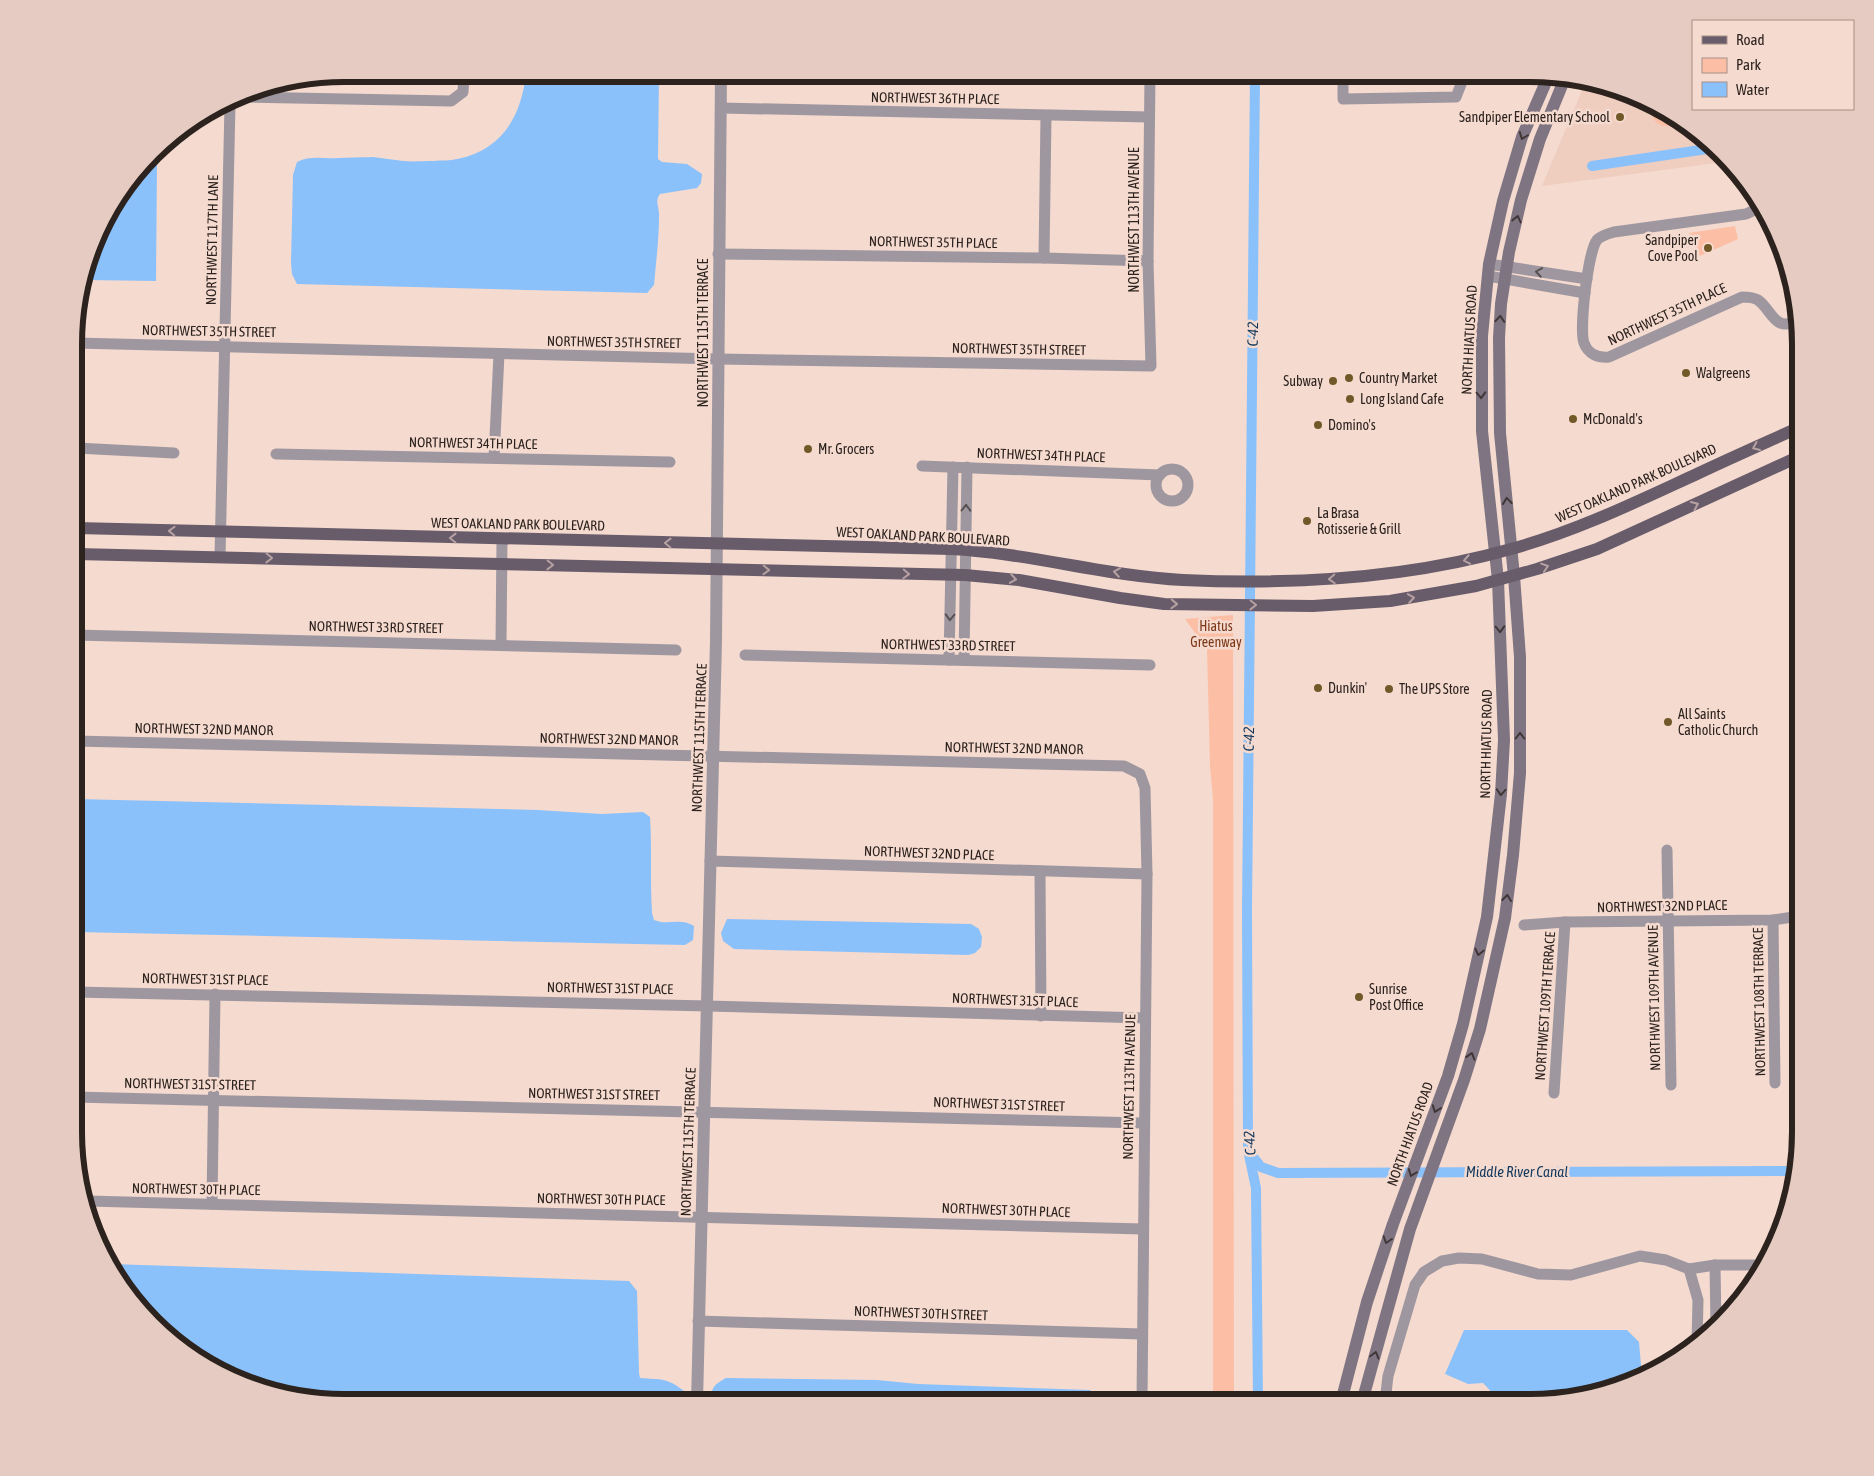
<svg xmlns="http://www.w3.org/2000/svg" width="1874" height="1476" viewBox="0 0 1874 1476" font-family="'Asap Condensed',sans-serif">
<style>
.built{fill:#f0cebf}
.green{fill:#fcbfa5}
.water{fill:#8ac1fb}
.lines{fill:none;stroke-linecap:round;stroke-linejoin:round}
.canal{stroke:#8ac1fb;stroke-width:10}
.minor{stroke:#9f97a0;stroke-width:11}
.tertiary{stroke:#9f97a0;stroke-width:12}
.secondary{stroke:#7f7481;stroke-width:12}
.primary{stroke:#685b6a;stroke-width:12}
.oneway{stroke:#413637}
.oneway2{stroke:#5a5152}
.oneway3{stroke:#b6a1a2}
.poi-dot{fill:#705828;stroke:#f5dacf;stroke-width:2}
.labels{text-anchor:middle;stroke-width:5;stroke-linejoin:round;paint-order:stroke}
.street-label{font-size:14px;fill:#2c221e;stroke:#f5dacf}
.poi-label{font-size:14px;fill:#2c221e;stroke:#f5dacf;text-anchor:start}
.park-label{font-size:14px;fill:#7c3818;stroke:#f5dacf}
.water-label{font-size:15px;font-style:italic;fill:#12395e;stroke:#f5dacf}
.rim{fill:none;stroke:#2c221e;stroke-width:6}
</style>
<rect width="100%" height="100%" fill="#f5dacf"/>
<!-- built -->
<path class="built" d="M1585,83L1633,94L1708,141L1724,162L1542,186Z"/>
<!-- green -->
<g class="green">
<path d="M1650,105L1681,124C1663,129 1651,126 1650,105Z"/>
<path d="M1735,226L1738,239L1700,256L1689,233Z"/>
<path d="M1233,615L1234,1402H1213V800L1210,766L1207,649L1185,619Z"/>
</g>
<!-- water -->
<g class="water">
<path d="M526,74H659L658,159L662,162L687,164L702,174L701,183L697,188L660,194C654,202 660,208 659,217C659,239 656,262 654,285L647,293L297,284L292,274L291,263L293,175L297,162C311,155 323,159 338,158C349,158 361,157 373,157C383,158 393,160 403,161C413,162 424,161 434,161C441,160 450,161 457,159C502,150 521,117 526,74Z"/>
<path d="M151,160H157L156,281L86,280L110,209Z"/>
<path d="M75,799L538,810L602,814L643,812L650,817C652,849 650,881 652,913L654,920C668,926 680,917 694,926L693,940L685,945L75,932Z"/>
<path d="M727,919L971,924L979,929L982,937L981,947L975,953L968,955L734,949L723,941L721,933Z"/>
<path d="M111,1264L629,1281L637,1291L639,1373L640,1378C661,1380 666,1377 684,1391L683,1402L322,1400L241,1382L166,1335Z"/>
<path d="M1464,1330H1627L1639,1342L1642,1377L1633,1382L1541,1400H1499L1483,1383L1468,1384L1445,1374Z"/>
<path d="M726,1378L877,1380L918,1384L1090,1390L1095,1396L1094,1402H719L711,1400C711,1387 715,1384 726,1378Z"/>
</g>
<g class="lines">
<!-- canal -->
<g class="canal">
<path d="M1255,74L1247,911L1248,1150L1256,1188L1258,1402"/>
<path d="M1592,166L1714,148"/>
<path d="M1250,1153L1261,1167L1278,1173L1794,1171"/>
</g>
<!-- minor -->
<g class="minor">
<path d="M1343,74V99L1456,97L1465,74"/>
<path d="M242,97L451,101L463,92L464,74"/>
<path d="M721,108L1149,117"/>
<path d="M1759,208L1746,214L1614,232C1608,234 1602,235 1597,240C1588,251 1579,329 1584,343C1588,354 1598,358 1609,357L1742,297C1747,297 1753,297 1758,300C1772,310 1774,332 1797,321"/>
<path d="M718,254L1044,258L1148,261"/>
<path d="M1044,258L1046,116"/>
<path d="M1489,264L1587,279"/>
<path d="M1488,276L1585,293"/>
<path d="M76,343L718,359L1151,366L1148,261L1150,74"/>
<path d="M76,448L174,453"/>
<path d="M276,454L670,462"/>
<path d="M494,458L499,354"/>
<path d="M922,466L1160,475"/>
<circle cx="1172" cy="485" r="16"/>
<path d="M220,557L230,104"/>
<path d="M75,635L676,650"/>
<path d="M501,645L502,539"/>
<path d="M745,655L1150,665"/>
<path d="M949,660L953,467"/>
<path d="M964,660L967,467"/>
<path d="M75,741L1124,766L1140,774L1145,788L1147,874L1142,1402"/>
<path d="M1667,850L1671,1085"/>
<path d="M710,861L1147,874"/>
<path d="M1040,871L1041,1016"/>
<path d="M1773,920L1775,1083"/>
<path d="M1524,925L1565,922L1773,920L1800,916"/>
<path d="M75,992L708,1006L1145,1018"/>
<path d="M1554,1093L1565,922"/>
<path d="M74,1097L1144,1123"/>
<path d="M88,1201L1143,1229"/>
<path d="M212,1204L215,994"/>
<path d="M1715,1265L1716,1326"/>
<path d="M1689,1269L1698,1300L1697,1343"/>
<path d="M698,1321L1142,1334"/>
<path d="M1385,1402L1388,1376L1415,1285L1424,1272L1442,1261L1459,1258L1482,1259L1538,1274L1571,1275L1640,1256L1666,1260L1689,1269L1715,1265H1761"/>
</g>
<!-- tertiary -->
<path class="tertiary" d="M697,1402L716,641L721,74"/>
<!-- secondary -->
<g class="secondary">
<path d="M1341,1402L1367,1302L1393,1224L1448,1076L1463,1024L1487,917L1501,794L1504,740L1498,580L1482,431V336L1489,264L1503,201L1522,137L1549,75"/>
<path d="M1362,1402L1410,1229L1464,1080L1480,1029L1505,918L1513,855L1520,773V657L1514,576L1500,433L1499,338L1501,304L1509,252L1521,200L1540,139L1565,78"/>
</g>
<!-- primary -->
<g class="primary">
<path d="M76,528L951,549C1029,553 1105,576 1183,580C1293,585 1405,579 1511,549C1577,531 1638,501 1699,473C1733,457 1767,442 1800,427"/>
<path d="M76,554L965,575L1019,580L1120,598L1164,604L1313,606L1390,601L1476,586L1537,569L1597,549L1800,456"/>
</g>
</g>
<!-- one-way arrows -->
<defs><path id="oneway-chevron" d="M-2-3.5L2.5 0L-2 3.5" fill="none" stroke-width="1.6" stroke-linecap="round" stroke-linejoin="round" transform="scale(1.25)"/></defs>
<g class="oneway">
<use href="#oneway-chevron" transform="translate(1523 136) rotate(111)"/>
<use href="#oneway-chevron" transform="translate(1517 219) rotate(-77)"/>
<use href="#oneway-chevron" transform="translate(1500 319) rotate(-86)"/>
<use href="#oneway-chevron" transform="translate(1481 395) rotate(88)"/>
<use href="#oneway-chevron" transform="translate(1507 501) rotate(-97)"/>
<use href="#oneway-chevron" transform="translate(1500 629) rotate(88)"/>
<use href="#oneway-chevron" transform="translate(1520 736) rotate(-90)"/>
<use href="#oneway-chevron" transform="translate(1501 792) rotate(94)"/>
<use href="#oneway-chevron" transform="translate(1507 898) rotate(-83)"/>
<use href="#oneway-chevron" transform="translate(1479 952) rotate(103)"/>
<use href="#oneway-chevron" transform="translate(1471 1056) rotate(-73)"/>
<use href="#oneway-chevron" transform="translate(1436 1109) rotate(110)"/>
<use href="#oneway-chevron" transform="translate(1412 1173) rotate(111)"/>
<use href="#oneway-chevron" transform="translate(1387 1240) rotate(108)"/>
<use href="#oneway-chevron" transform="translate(1375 1355) rotate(-75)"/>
</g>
<g class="oneway2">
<use href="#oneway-chevron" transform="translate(1539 272) rotate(-171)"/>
<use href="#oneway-chevron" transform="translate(966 508) rotate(-89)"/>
<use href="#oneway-chevron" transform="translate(950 617) rotate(92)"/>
</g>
<g class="oneway3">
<use href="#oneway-chevron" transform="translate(1756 447) rotate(156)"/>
<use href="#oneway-chevron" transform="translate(1695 505) rotate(-25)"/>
<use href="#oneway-chevron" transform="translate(172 531) rotate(-178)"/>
<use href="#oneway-chevron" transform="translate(453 538) rotate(-179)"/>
<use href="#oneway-chevron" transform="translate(668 543) rotate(-179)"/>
<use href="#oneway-chevron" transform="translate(269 558) rotate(1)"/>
<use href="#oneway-chevron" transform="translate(1467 560) rotate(169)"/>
<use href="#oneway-chevron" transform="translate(550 565) rotate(1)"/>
<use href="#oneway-chevron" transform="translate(1545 567) rotate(-18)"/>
<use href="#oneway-chevron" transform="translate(766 570) rotate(2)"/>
<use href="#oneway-chevron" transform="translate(1117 572) rotate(-171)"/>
<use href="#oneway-chevron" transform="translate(906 574) rotate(2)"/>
<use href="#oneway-chevron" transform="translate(1013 579) rotate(8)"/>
<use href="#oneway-chevron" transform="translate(1332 579) rotate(177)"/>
<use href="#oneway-chevron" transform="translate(1411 598) rotate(-9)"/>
<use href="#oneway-chevron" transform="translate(1174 604) rotate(2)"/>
<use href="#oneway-chevron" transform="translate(1253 605) rotate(1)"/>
</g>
<!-- markers -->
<g class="poi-dot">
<circle cx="1620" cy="117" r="5"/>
<circle cx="1708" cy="248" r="5"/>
<circle cx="1686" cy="373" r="5"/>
<circle cx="1349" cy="378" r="5"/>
<circle cx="1333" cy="381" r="5"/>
<circle cx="1350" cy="399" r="5"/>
<circle cx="1573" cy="419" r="5"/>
<circle cx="1318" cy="425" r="5"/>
<circle cx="808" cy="449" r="5"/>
<circle cx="1307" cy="521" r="5"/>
<circle cx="1318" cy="688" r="5"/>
<circle cx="1389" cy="689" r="5"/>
<circle cx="1668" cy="722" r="5"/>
<circle cx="1359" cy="997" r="5"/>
</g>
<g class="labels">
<!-- street labels -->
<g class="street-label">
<text transform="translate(935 98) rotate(1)" y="5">NORTHWEST 36TH PLACE</text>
<text transform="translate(1134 220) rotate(-90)" y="5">NORTHWEST 113TH AVENUE</text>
<text transform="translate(212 240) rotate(-89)" y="5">NORTHWEST 117TH LANE</text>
<text transform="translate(933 242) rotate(1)" y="5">NORTHWEST 35TH PLACE</text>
<text transform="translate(1667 314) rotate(-25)" y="5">NORTHWEST 35TH PLACE</text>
<text transform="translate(209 331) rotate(1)" y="5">NORTHWEST 35TH STREET</text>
<text transform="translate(703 333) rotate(-90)" y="5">NORTHWEST 115TH TERRACE</text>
<text transform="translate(1469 340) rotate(-87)" y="5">NORTH HIATUS ROAD</text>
<text transform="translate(614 342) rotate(1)" y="5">NORTHWEST 35TH STREET</text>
<text transform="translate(1019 349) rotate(1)" y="5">NORTHWEST 35TH STREET</text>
<text transform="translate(473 443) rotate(1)" y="5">NORTHWEST 34TH PLACE</text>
<text transform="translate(1041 455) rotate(2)" y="5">NORTHWEST 34TH PLACE</text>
<text transform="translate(1636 483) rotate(-24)" y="5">WEST OAKLAND PARK BOULEVARD</text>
<text transform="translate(518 524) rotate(1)" y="5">WEST OAKLAND PARK BOULEVARD</text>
<text transform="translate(923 536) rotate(3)" y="5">WEST OAKLAND PARK BOULEVARD</text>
<text transform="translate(376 627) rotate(1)" y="5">NORTHWEST 33RD STREET</text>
<text transform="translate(948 645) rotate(1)" y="5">NORTHWEST 33RD STREET</text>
<text transform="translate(204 729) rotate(1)" y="5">NORTHWEST 32ND MANOR</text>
<text transform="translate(699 738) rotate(-88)" y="5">NORTHWEST 115TH TERRACE</text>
<text transform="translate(609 739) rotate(1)" y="5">NORTHWEST 32ND MANOR</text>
<text transform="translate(1486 744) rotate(-89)" y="5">NORTH HIATUS ROAD</text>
<text transform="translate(1014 748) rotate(1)" y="5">NORTHWEST 32ND MANOR</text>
<text transform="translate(929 853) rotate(2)" y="5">NORTHWEST 32ND PLACE</text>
<text transform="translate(1662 906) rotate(-1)" y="5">NORTHWEST 32ND PLACE</text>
<text transform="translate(205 979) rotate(1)" y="5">NORTHWEST 31ST PLACE</text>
<text transform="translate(610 988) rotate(1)" y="5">NORTHWEST 31ST PLACE</text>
<text transform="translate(1654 998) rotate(-91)" y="5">NORTHWEST 109TH AVENUE</text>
<text transform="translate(1015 1000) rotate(2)" y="5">NORTHWEST 31ST PLACE</text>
<text transform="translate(1759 1002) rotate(-91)" y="5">NORTHWEST 108TH TERRACE</text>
<text transform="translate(1545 1006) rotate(-86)" y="5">NORTHWEST 109TH TERRACE</text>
<text transform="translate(190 1084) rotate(1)" y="5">NORTHWEST 31ST STREET</text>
<text transform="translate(1129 1087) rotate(-89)" y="5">NORTHWEST 113TH AVENUE</text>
<text transform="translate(594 1094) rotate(1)" y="5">NORTHWEST 31ST STREET</text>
<text transform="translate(999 1104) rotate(2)" y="5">NORTHWEST 31ST STREET</text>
<text transform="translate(1410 1134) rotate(-70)" y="5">NORTH HIATUS ROAD</text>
<text transform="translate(688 1142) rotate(-88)" y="5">NORTHWEST 115TH TERRACE</text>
<text transform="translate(196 1189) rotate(1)" y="5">NORTHWEST 30TH PLACE</text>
<text transform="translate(601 1199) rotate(1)" y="5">NORTHWEST 30TH PLACE</text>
<text transform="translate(1006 1210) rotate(2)" y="5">NORTHWEST 30TH PLACE</text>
<text transform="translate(921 1313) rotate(2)" y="5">NORTHWEST 30TH STREET</text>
</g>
<!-- poi labels -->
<g class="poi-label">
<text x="1610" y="122" text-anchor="end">Sandpiper Elementary School</text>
<text x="1698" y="245" text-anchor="end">Sandpiper<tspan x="1698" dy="16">Cove Pool</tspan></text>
<text x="1696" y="378">Walgreens</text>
<text x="1359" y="383">Country Market</text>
<text x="1323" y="386" text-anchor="end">Subway</text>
<text x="1360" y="404">Long Island Cafe</text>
<text x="1583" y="424">McDonald's</text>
<text x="1328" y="430">Domino's</text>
<text x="818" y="454">Mr. Grocers</text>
<text x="1317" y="518">La Brasa<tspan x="1317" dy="16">Rotisserie &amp; Grill</tspan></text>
<text x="1328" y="693">Dunkin'</text>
<text x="1399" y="694">The UPS Store</text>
<text x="1678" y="719">All Saints<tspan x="1678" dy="16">Catholic Church</tspan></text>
<text x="1369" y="994">Sunrise<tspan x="1369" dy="16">Post Office</tspan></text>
</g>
<!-- park labels -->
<g class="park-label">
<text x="1216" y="631">Hiatus<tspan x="1216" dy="16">Greenway</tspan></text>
</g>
<!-- water labels -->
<g class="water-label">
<text transform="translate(1253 334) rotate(-89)" y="5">C-42</text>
<text transform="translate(1249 739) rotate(-89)" y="5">C-42</text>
<text transform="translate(1250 1143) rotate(-94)" y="5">C-42</text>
<text x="1517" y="1177">Middle River Canal</text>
</g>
</g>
<!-- crop -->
<path d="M0 0H1874V1476H0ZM344 82H1530A262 262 0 0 1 1792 344V1132A262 262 0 0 1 1530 1394H344A262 262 0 0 1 82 1132V344A262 262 0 0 1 344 82Z" fill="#e5cbc1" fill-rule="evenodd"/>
<path class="rim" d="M344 82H1530A262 262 0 0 1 1792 344V1132A262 262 0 0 1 1530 1394H344A262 262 0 0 1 82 1132V344A262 262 0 0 1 344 82Z"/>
<!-- legend -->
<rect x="1692" y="20" width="162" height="90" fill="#f5dacf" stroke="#a59088"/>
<rect x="1702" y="36" width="25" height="8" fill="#685b6a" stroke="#a59088"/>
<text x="1736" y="45" font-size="15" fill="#2c221e">Road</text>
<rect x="1702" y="58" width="25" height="15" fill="#fcbfa5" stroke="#a59088"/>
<text x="1736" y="70" font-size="15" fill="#2c221e">Park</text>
<rect x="1702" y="82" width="25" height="15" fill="#8ac1fb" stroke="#a59088"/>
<text x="1736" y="95" font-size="15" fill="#2c221e">Water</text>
</svg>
